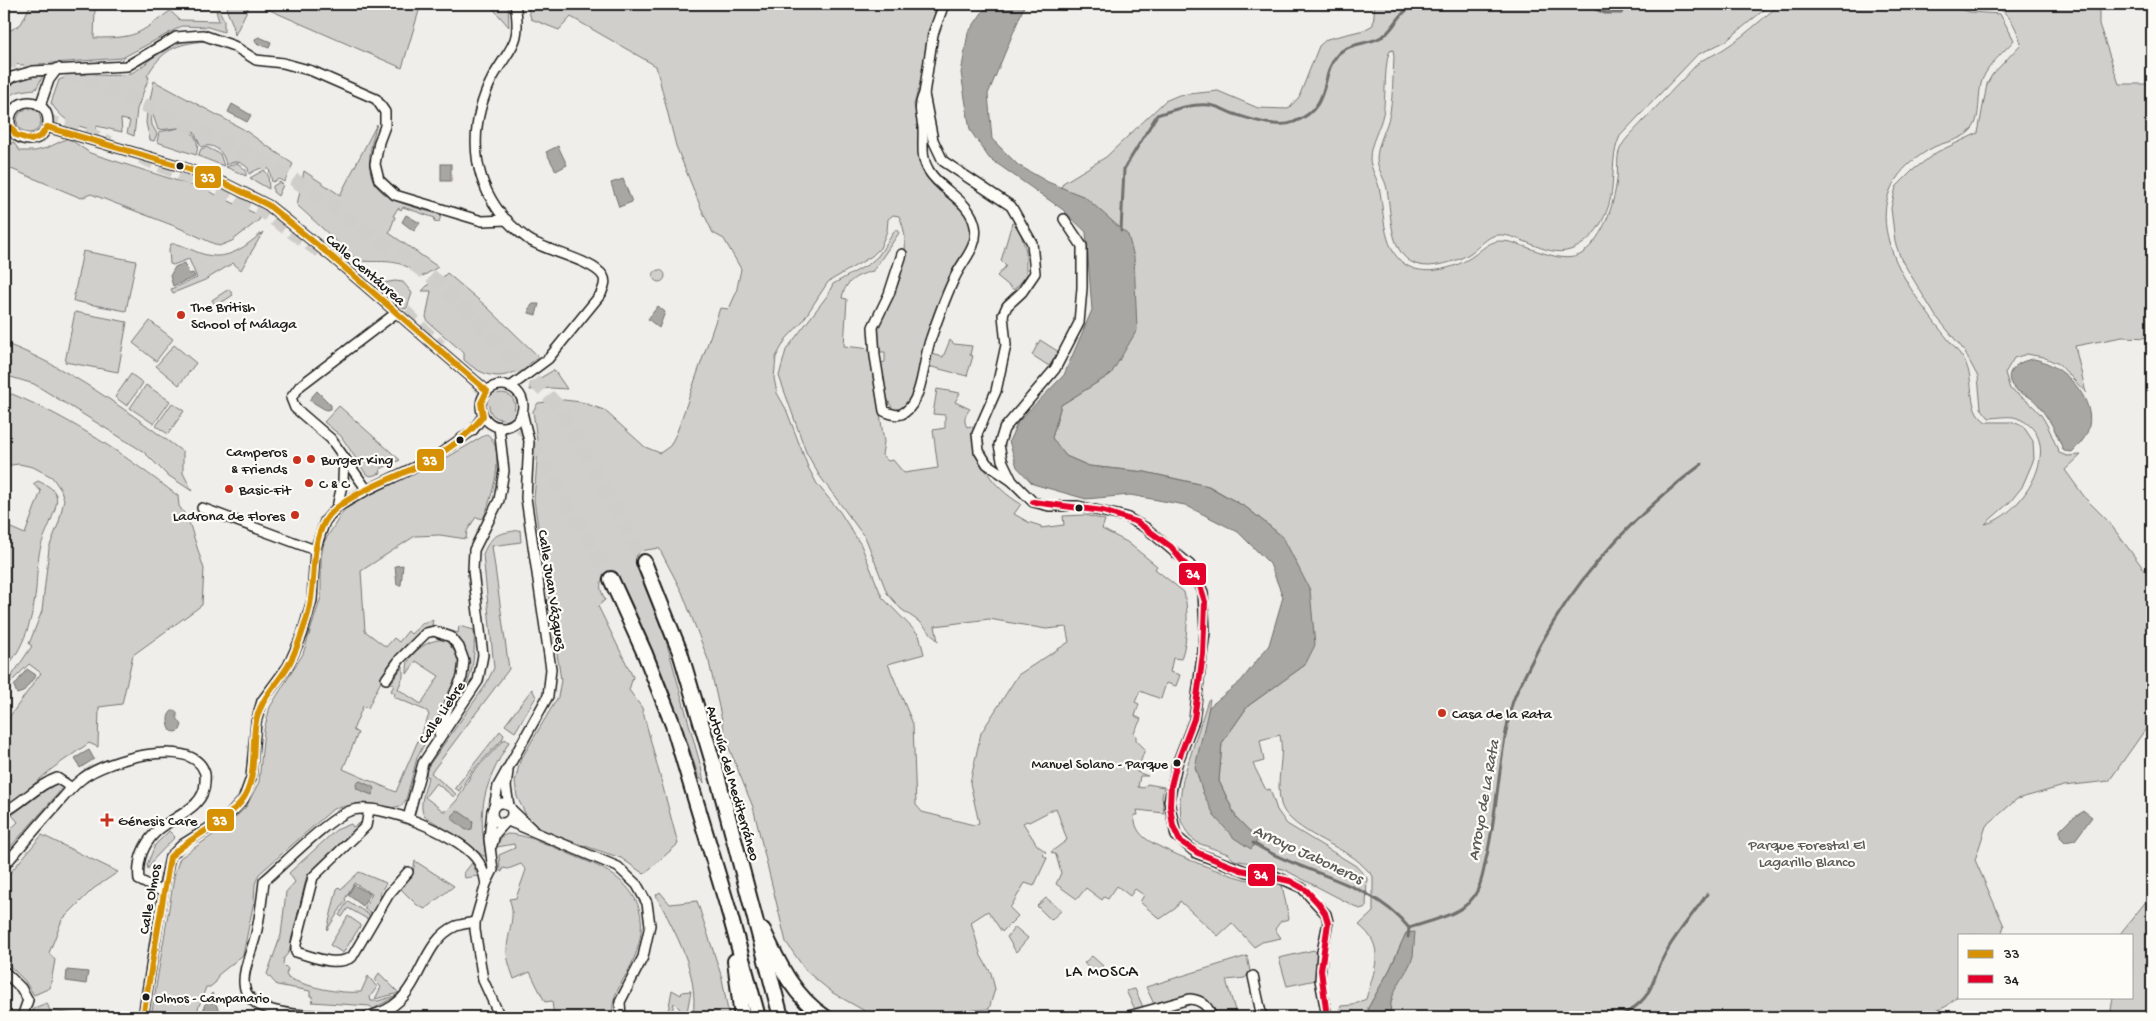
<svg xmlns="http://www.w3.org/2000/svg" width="2156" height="1021" viewBox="0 0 2156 1021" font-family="'Gochi Hand',sans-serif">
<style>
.green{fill:#d0cfcc;stroke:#767674}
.water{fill:#a8a7a3;stroke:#706f6d}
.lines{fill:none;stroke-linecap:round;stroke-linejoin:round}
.stream{stroke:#706f6d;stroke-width:3}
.highway-tunnel{stroke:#d0cecb;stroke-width:14;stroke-dasharray:14 7;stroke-linecap:butt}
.minor-casing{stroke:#1c1c1c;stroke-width:12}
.highway-casing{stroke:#1c1c1c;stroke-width:18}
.minor{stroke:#fdfcf7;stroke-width:9}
.highway{stroke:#fdfcf7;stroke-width:14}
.bus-1-casing{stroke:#fdfcf7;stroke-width:10}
.bus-2-casing{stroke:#fdfcf7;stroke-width:10}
.bus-1{stroke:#d69104;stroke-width:6}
.bus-2{stroke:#e4002b;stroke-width:6}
.bus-dot{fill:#1c1c1c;stroke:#fdfcf7;stroke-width:2}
.poi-dot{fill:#c8321e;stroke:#fdfcf7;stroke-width:2}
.labels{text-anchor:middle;stroke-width:4.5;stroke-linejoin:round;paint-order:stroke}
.bus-label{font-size:14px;fill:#1c1c1c;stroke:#fdfcf7;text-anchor:end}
.street-label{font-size:15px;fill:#1c1c1c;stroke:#fdfcf7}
.poi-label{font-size:15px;fill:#1c1c1c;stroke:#fdfcf7;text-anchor:start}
.park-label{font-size:15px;fill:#5b5b5a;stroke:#fdfcf7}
.water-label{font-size:16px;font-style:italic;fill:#5b5b59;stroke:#fdfcf7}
.neighbourhood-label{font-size:16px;letter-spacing:1px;fill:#1c1c1c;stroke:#fdfcf7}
.line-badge{stroke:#fdfcf7;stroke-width:2}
.badge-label{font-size:14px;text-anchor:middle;font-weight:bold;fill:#fff}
</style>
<rect width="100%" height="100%" fill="#f0eeea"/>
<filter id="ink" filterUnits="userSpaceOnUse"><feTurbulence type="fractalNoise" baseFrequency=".02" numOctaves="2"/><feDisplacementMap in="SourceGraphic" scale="10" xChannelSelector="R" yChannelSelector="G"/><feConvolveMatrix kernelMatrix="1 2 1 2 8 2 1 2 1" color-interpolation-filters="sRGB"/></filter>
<g filter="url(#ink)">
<!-- green -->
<g class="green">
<path d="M31,4H128L124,9H95L94,38C137,38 137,35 170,11L180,20L219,21L216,11L220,12L224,20V32L208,27L182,26L122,58L25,65L10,64L4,59V34L21,24Z"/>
<path d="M228,4H250L235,35L233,25L227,11Z"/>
<path d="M256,4H421L402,68Z"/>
<path d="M489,4H508L509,27Z"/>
<path d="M527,4H908L937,11L927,40L922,90H918L914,105L920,128L921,160L971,220L973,235L968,251L924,347L920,380L908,405L901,410L895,411C883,397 882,380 880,363L885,362V352H879C878,344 877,335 878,328C881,317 889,307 893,296C904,272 911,241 899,216L893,215L888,219L887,231L880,248L872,256L828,282L802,322L786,339L776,357L774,378L777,393L786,409L808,467L817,484L840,512L861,545L882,597L919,635L924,654L888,664L913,724L916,805L922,812L974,825L979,823L970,783L981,733L1018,675L1069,642L1066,627L1046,629L989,619L935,626L938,641L921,623L901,609L887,593L866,539L819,475L806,452L779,376L786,350L827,296L833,284L869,264L878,256L896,229L899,233L873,271C857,275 845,281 842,298L847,299L844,346L871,349L884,442L882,455L888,461L893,460L904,473L938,468L933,430L945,428V415L933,414L937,389L960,393L955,402L970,409C965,415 963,420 967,427L970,426L974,428C972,460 994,488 1021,504L1014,514L1028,522L1041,526V528L1064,525L1063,516L1085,515L1105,520L1102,529L1127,542L1157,566L1155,569L1184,592C1189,612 1188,639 1181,659L1173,658L1170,672L1180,675L1176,686L1166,683L1161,699L1140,691L1135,702L1139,704L1135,716L1141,719L1134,733L1136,735V740L1145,749L1137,772L1148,776H1140L1138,787L1144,788L1147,784L1164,787L1162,797L1164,813L1137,810L1138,815H1134C1135,825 1137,831 1145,838C1160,850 1224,874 1244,879C1257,882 1269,881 1282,885L1289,919L1281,921L1275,929L1281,938L1262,942L1254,947L1232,923L1218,936L1180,901L1176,908L1160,919L1140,902L1144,895L1135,889L1130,896L1117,886L1108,899L1104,897L1102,900L1086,888L1077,899L1056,884L1061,873L1056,855L1051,852L1067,840L1056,808L1029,822L1027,821L1023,823L1037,845L1046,852L1043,855L1047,858L1034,886L1025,883L1010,908L1018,916L1002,932L988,911L971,922L981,956L991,973L995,989L989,1009L961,1011L962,1017H885L870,1014L833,993L806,971L786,942L753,807L727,743L709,662L682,592L659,548L640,551L636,557V565L665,637L701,767L704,783L698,775C677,708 652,644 621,581L614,575L604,576C598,585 601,591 605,600L598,606L633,677L629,690L642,708L678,844L644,874L621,858L543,832L527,817L517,797L515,782L520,761L558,697L561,680L534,500L538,447L533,411L538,403L564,400L581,402L604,410L645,447L660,453L670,446L677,432L720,308L729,309L736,293L741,269L724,239L713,233L701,208L676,146L656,66L571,17L559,30L531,19Z"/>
<path d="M1375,4H1771L1726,41L1697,55L1620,136C1612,153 1614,169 1612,188C1610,213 1595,242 1570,250C1545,259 1515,229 1493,236C1484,240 1477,249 1469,254C1458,261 1442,265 1429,266C1388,267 1392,216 1387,189C1385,179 1378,170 1377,160C1377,143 1387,129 1390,113C1393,94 1393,75 1394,56L1393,50L1390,51C1384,61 1386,99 1383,114C1380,129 1370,143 1370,158C1370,168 1377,178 1379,187C1385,212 1381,256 1412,268C1431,275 1458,267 1473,256C1483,249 1490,240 1503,241C1524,242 1563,268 1583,253C1604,236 1614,205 1617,179C1619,159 1614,153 1628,137L1700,61C1731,49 1755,25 1780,4H1939L1970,12L2000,14L2014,40C2004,52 1989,64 1983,78C1976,93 1983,121 1969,132C1960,140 1945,142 1934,147C1926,151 1916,158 1909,164C1847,221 1921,306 1960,354C1979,377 1963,407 1986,422H2013L2023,426L2033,441L2034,459L2022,487L2010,502L1985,524C2024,516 2069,438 2017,418C2010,415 1997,418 1989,418L1981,408L1978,377L1963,349L1935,315L1901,259L1895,242L1891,208L1896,187L1913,170L1937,152L1978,133L1987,84L1992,75L2021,44C2018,32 2011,15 1999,9L1952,4H2099V24L2119,84H2152V338L2122,337L2075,346L2086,393L2059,364L2043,357L2027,354L2014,358L2005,373L2010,389C2043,410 2045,419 2059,453L2067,456L2081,455L2065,470L2086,499L2108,521L2152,580V720L2109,781L2064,786L2017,799L1986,826L1975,860L2004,926L2001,935H1960V994L1947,1006L1923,1017H1392C1385,999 1404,973 1412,957L1406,933L1390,969L1368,1008L1370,1017H1337L1341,1006L1353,1005L1366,999C1374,970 1387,947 1359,925L1373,912V876C1367,870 1361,863 1354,858C1334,844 1287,827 1281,804C1275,779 1285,758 1280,735L1260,740L1264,761L1253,764L1266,790L1270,789L1277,810L1287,824L1356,866L1367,878L1366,907L1360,909L1283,869L1234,860L1228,854L1198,843L1189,836L1181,821L1180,800L1183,779L1208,700L1210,699L1205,729L1203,793L1258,840L1236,817L1219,781L1222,743L1248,706L1305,665L1283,537L1247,508L1209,486L1145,472L1089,466L1066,456L1052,438L1061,405L1111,374L1085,197L1061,188L1063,183L1106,157L1165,101L1179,95L1218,91L1258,108L1288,109L1299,97L1319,46L1327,39L1364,30L1373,25Z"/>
<path d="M188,40L205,41C175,44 162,50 147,76L149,77L137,109L134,136L127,133L130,121L121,119L122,132L97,126L95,130C74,126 63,121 51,103L59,80C82,69 104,79 128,74C140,71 149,59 160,52C169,46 178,43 188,40Z"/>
<path d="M38,73V76H43L36,89C25,90 10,91 4,102V91L14,82Z"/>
<path d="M154,81L243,129L293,164L284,182L279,179L272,182L269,169C262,166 256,170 249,174L248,168C240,161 236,160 226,165C224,152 214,142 201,147L194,132L188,127L158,130L152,112L148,109Z"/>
<circle cx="29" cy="121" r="12"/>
<path d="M147,111L151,115L152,125L157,134L154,141L150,140L146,123Z"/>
<path d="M377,124C355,193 384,199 441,215L439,222L434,221L435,218L403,207L401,210L398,208L393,216L395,217L389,233L438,267L423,276C394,257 390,263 358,261L297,205L304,171L340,195Z"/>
<path d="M184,127C196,133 200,144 196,155L157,142L159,132Z"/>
<path d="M68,138L90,153L206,190L254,213L260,217L259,220L232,241L219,246L177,227L91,194L81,198L4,166V147L13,142L20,151H35L47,148Z"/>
<path d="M206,147L220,154L224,166L198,156L201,149Z"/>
<path d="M237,163L246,170V176L226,167Z"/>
<path d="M264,170L268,175L269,189L250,178Z"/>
<path d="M280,182L283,185L278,196L273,192V186Z"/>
<path d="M1012,223L1018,224L1026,251V276L1014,290L997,276L1006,266L1001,261Z"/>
<path d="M263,232L241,270L233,263L205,280L173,293L171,289L197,278L189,259L173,265L170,264L169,249L171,244C180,243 189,249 197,252C225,263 241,250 263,232Z"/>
<path d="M83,251L136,261L126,311L73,301Z"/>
<circle cx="659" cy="276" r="6"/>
<path d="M447,273L487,307L539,357C511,378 492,385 464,360V353L428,322L426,317L431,291H422L433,280L437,283Z"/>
<path d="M395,281L403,282L412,293L407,308L404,309L378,287L377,284Z"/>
<path d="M229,289L233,295L216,306L212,300Z"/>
<path d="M75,312L127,322L118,372L65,362Z"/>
<path d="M150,321L173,339L156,361L133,343Z"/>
<path d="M950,340L954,344L972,346L970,355L973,356L967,376L928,366V353L943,357Z"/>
<path d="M1040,340L1059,352L1049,366L1032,355Z"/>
<path d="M4,343C69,367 127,411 183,452V473L192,491L166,474L144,452L34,384L4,375Z"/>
<path d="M174,345L196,363L179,385L156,366Z"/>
<path d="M554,370L567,389L551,388L530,390V384Z"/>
<path d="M131,374L143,383L127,406L115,397Z"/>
<path d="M146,385L170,401L154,424L130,408Z"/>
<circle cx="502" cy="406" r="13"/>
<path d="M12,394C73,419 126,456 178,496L179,506L188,519L204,569L202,605L133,655L122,704L99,707L98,747L89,743L53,768L14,801L4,806V730L10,716L41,673L29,664L9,684L7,683L32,646L29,644L42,611L49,548L59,522L64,500L61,490L52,477L33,467L19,464L4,466V396Z"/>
<path d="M172,403L184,411L168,434L156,426Z"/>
<path d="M339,406L400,460L380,469L381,473L371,476L366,474L341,436L324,422Z"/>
<path d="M487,434C508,449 491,500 483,519L476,517L467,531L466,539L440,535L415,536L361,571L365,631L386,647L394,638L399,642L408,631L411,634L423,623L433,620L432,625L437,626L436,628L428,627C396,653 385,671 368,708L363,706L353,730L358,733L343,769L396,792L429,715L427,711L394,697L395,693L391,691L394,685L391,683L403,666V677L398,689L421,704L439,676L416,661L407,674C407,671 407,665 408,662C414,649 432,638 445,640C458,653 461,663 457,681L417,758L406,800L401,806L391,808L361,803L333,809L259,874L255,884L254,901L243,955L218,975L216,982L210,987H206L195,1017H151L175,872L180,858L227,825L246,807L259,782L264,730L270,707L303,654L321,597V557L324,542L344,510L363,498L448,457Z"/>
<path d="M38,481C44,484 53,487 56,495C60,506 44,534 41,546C37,560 37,575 36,589C33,618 24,649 4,670V525L25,534L41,491L33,484Z"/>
<path d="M520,530L521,542L492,546L509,669L431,773L456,794L454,797L436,783L425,797L443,811H447L457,800L473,772L505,739L509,742C484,785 477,807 486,856H483L465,841L424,816C418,805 426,788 428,777L426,775L427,768L485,686L494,668L483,554C492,533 498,534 520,530Z"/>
<path d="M459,626L474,630C475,652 474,669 465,690C469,665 470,646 447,630L458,633Z"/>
<path d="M532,689L536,697L515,732L505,725Z"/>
<path d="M500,731L504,735L502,740L472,771L459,791L455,788Z"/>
<path d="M55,783L63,788L4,854V835L18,822L12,815Z"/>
<path d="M362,822L307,875L289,952L284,958L283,964L288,969L286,974L288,978C309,987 338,994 361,992L368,976L377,987L370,997L371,1001H378L398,995L373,1009L370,1006L312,1002L313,996H310V991L277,985L267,974L281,935L286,892L295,882L289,873L336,830L351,824L353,827Z"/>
<path d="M169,831L175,837L154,859L148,869L147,865L155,845Z"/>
<path d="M507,834C530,834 563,852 584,860C632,879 655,909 633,961C625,980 610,994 613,1017H554L552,1001L545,1002L530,972L514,979C511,970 507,960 507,951C507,933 517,915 509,899L516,898L526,870L521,864L508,869L503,868L502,872L500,871L499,855L515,848L514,844L497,847L501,837Z"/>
<path d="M42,835L118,872L93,889L62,920L49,953L55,960L50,988L34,995L24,980L4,960V880Z"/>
<path d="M415,861L454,886L425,909L417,905L399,887L413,872Z"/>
<path d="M472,863L478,876L465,878L464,873Z"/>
<path d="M359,872L386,883L380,893L382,900L373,914L364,909L372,894L354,883L345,899L346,900L327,930L337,889L339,887L341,889Z"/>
<path d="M660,892L670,904L697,901L722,978L729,1017H693C699,971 676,935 656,895Z"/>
<path d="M2152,894V1017H2150L2151,998L2147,999L2146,1017H2110L2113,997H2132V935H2119Z"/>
<path d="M1046,898L1062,910L1051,920L1037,906Z"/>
<path d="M348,901L371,916L369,920L348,908L342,917L339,915Z"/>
<path d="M348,916L361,925L343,953L330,945Z"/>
<path d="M1015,927L1028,938L1016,952L1007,937Z"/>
<path d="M1314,950L1318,955L1316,980L1287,986L1279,958Z"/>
<path d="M1092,956L1103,966L1094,974L1084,963Z"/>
<path d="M1247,956L1250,971L1245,978L1226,980L1237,1017H1217C1208,982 1178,998 1154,1004L1146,987Z"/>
<path d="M379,973L399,993L375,999L381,987L375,981Z"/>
<path d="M1135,989L1143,1007L1135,1009L1126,991Z"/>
<path d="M672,990L681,995L682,992L691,991L686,1017H677L680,1009L674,1003L671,1017H667Z"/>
<path d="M47,1003L50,1011L99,1017H32L34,1008Z"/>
</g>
<!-- water -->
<g class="water">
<path d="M988,4H1025L988,94L992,139L1018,165L1048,182L1085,197L1128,235L1134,257L1137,330L1111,374L1061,405L1052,438L1066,456L1089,466L1145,472L1208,486L1247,508L1283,537L1310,590L1315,645L1305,665L1248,706L1222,743L1219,781L1236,817L1258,840L1251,849L1234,838L1215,817L1203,793L1195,767L1209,707L1241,681L1269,645L1283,597L1270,564L1238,532L1185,505L1130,495L1086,499L1033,484L1017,467L1009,441L1018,422L1064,375L1092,310L1086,232L1062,209L989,158L970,130L961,73L968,33Z"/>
<path d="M259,37L271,42L269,48L256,43L255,39Z"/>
<path d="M232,104L251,115L247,122L228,112Z"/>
<path d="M558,146L567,165L556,171L546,152Z"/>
<rect x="441" y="164" width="10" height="17"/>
<path d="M623,179L632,202L619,207L611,183Z"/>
<path d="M406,215L420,223L414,231L402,222Z"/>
<path d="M184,263L189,274L193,273L195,277L173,286L170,276L175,267Z"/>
<path d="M533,304H539L536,315L529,313V308Z"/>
<path d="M658,306L665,312L659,328L648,319Z"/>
<path d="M2034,359C2062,364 2095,397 2089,426C2087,437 2080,444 2072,452L2064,451C2058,439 2054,426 2046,416C2042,410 2037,402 2031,398C2026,395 2019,393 2014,388C2000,372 2020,360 2034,359Z"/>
<path d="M317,391L331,405V409L326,410L309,400Z"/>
<path d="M403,565L401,585H397L395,566Z"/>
<path d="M27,669L36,675L23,692L17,694L14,686Z"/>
<path d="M174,710L177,712V718L182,725L180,730L175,732L171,731C167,724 166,713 174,710Z"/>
<path d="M89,750L94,759L80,768L75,758Z"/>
<path d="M360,781L375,788L372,795L357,789L356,784Z"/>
<path d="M457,810L473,821L472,829L466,830L451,818Z"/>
<path d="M2084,811L2092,817L2075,840L2065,842L2060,837V830L2070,820Z"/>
<path d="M354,885L370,894L363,906L348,895Z"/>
<path d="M1415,932C1414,940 1414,948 1413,956C1408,975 1384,996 1392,1017H1370L1368,1008L1390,969L1406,933Z"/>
<path d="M67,970L88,972L86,984L66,981Z"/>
<path d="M212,993L219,1012L204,1016V1006Z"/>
</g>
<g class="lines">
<!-- stream -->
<g class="stream">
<path d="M1584,4L1605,13H1621L1629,4"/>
<path d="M1121,231L1124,169L1157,115C1173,110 1192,103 1209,105C1218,106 1226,111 1234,114C1250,119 1278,129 1294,122C1333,107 1319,75 1338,54C1351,41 1375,45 1387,33C1397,23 1402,10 1416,4"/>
<path d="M1253,843C1303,875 1371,880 1409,928L1408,937"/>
<path d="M1409,928C1432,920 1466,915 1477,891C1483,880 1484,866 1487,855C1498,806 1499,756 1511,708C1514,694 1523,680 1529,667C1568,585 1630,518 1702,464"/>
<path d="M1619,1017C1659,996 1648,981 1669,947C1680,929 1695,912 1707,894"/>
</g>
<!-- highway-tunnel -->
<g class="highway-tunnel">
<path d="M4,59L96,82L279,169L440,283L560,408L644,562"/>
<path d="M4,110L80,130L110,143"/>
<path d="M141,157L258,208L322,253"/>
<path d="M371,287L403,310L440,346"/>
<path d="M476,382L526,432L611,579"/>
</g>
<!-- minor casing -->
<g class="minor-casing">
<g id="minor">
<path d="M944,4L933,34L924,94L933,140L943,161L1011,206L1032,243L1035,273L1022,292L1007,306L1003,315L1006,345L996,391L977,434L979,451L987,464L1012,481L1033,502L1049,506H1078L1126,517L1146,528L1190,565L1203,592L1205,632L1194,720L1177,764L1169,801L1176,836L1196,853L1248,872L1273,875L1302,888L1326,914L1328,922L1322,952L1320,980L1327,1017"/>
<path d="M4,84L12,77L33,71L127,66L176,37L203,35L234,46L256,60L283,63L312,71L376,99L385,112V126L379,142L375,164L379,180L395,195L482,221L507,220"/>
<circle cx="29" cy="121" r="19"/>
<path d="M40,106L49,80L58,68"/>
<path d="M47,127L183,167L226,184L268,205L331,256L487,391"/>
<path d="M902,254L889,294L873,327L875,356L884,411C891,414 898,417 905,412C924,398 923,358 931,338C938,318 945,297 955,277C963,260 979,246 975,226C970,200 942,192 929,171C920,157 924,143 923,127C921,114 918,106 924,94"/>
<circle cx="502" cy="406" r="21"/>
<path d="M510,387L548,359L601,294C603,288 607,282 603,276C593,260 545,251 528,239C517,231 503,218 496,207C469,167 471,119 493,77C511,45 522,45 515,4"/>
<path d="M1012,481L1002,460L999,445L1004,429L1055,369L1079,323L1082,288V246L1064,219"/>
<path d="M367,490L331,439L295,408L291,398L300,386L396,313"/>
<path d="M337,507L343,481L344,457"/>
<path d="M202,508L315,550"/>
<path d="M386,679L400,659L426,633L434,631L451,637L459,647L464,661L462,677L447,710L439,733"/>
<path d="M508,771L506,787L509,806"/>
<circle cx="502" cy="813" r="10"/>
<path d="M494,807L498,786L548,696L551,669L526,498L529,441L522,412"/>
<path d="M369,810L366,826L313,877L296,944V952C314,957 335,967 352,957L389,894L408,872"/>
<path d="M512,810L532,829"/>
<path d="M492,811L489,839L493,870L486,884L475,922V930L483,980L500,1017"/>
<path d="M4,812C22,803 37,785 57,778L72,788"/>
<path d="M408,818L423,763L478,681L483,655L473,571L474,550L499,500L504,471L499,427"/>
<path d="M508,821L618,867L637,885L647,903L650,925L643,957L620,1002L621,1017"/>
<path d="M492,845L495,834L505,823"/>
<path d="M4,866C20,847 37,827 54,808C63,798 72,786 83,778C104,761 191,735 204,771C206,774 205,779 205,782C205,810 169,817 154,834C142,847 137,862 139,880L163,892"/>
<path d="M4,971L21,988L28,1000L22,1017"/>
<path d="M1253,976L1262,1017"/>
<path d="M143,1017L163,892L170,857L183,844L228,816L243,800L251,778L256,722L262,701L288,666L302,635L312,600L315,550L325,521L337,507L367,490L434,458L473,430L483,416"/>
<path d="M339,1017C316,1015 290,1016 269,1009C227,996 249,963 256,934C260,917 262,899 264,881C284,864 331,815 353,810C383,803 455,834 475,857C482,865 484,874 486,884"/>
<path d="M366,1017C378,1014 391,1009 400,1000C422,979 426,939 456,926C462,924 469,923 475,922"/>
<path d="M1125,1017L1190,999C1201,1000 1209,1006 1211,1017"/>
</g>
</g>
<!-- highway casing -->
<g class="highway-casing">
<g id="highway">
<path d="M644,562L680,652L718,779L781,1017"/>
<path d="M611,579L645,654L673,725L728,908L758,1017"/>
<path d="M763,930C779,964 793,996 825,1017"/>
<path d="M735,961L742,1017"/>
</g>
</g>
<!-- minor -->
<use href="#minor" class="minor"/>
<!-- highway -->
<use href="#highway" class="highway"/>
<!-- bus-1 casing -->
<g class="bus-1-casing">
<path id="bus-1" d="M4,133L11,127L16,135L31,140L41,136L47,127L183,167L226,184L268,205L331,256L487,391L481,403L483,416C471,433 453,446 435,457C407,475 341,493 325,521C309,550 317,583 308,614C303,631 297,650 288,666C276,686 261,698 256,721C251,746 258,781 241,802C222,825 192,835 170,857L143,1017"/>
</g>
<!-- bus-2 casing -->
<g class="bus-2-casing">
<path id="bus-2" d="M1033,502L1103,511L1137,522L1171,547L1198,580L1205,602L1203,654L1194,719L1176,766L1171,786L1170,806L1173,826L1180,841L1198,853L1241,870L1290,881L1306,890L1318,903L1325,913L1328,923L1321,970L1327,1017"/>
</g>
<!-- bus-1 -->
<use href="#bus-1" class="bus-1"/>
<!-- bus-2 -->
<use href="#bus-2" class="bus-2"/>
</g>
</g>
<!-- markers -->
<g class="bus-dot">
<circle cx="180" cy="166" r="4.5"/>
<circle cx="460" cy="440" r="4.5"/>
<circle cx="1079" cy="508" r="4.5"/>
<circle cx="1177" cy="763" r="4.5"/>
<circle cx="146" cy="997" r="4.5"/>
</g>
<g class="poi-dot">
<circle cx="181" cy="315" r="5"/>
<circle cx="311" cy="459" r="5"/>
<circle cx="297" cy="460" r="5"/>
<circle cx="309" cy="483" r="5"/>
<circle cx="229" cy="489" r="5"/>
<circle cx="295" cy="515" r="5"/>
<circle cx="1442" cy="713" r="5"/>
<path d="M104.5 812.5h5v5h5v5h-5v5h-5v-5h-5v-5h5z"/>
</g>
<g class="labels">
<!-- bus labels -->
<g class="bus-label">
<text x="1168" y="768">Manuel Solano - Parque</text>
<text x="155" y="1002" text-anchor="start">Olmos - Campanario</text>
</g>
<!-- street labels -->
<g class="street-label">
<text transform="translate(366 269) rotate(41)" y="5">Calle Centáurea</text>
<text transform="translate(553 590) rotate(81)" y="5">Calle Juan Vázquez</text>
<text transform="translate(441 712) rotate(-56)" y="5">Calle Liebre</text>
<text transform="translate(734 783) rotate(74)" y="5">Autovía del Mediterráneo</text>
<text transform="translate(149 899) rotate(-80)" y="5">Calle Olmos</text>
</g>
<!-- poi labels -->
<g class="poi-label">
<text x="191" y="311">The British<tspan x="191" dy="17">School of Málaga</tspan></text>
<text x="287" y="456" text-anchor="end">Camperos<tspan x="287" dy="17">&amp; Friends</tspan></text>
<text x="321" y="464">Burger King</text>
<text x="319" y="488">C &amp; C</text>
<text x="239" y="494">Basic-Fit</text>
<text x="285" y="520" text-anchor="end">Ladrona de Flores</text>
<text x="1452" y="718">Casa de la Rata</text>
<text x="118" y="825">Génesis Care</text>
</g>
<!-- park labels -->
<g class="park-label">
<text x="1807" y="849">Parque Forestal El<tspan x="1807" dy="17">Lagarillo Blanco</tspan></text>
</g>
<!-- water labels -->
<g class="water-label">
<text transform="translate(1482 800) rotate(-80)" y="6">Arroyo de La Rata</text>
<text transform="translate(1309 853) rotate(25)" y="6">Arroyo Jaboneros</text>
</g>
<!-- neighbourhood labels -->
<g class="neighbourhood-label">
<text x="1102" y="976">LA MOSCA</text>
</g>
</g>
<g class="line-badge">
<rect x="194" y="165" width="28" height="24" rx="5" fill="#d69104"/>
<rect x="416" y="448" width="29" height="24" rx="5" fill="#d69104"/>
<rect x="1178" y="562" width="29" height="24" rx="5" fill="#e4002b"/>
<rect x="206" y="808" width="29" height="24" rx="5" fill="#d69104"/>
<rect x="1247" y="863" width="29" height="24" rx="5" fill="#e4002b"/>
</g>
<g class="badge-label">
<text x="208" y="182">33</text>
<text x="430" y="465">33</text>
<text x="1193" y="578">34</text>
<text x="220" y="825">33</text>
<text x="1261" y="879">34</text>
</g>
<!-- margin -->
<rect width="2156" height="1021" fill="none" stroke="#fdfcf7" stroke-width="20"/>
<rect x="10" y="10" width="2136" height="1001" fill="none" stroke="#1c1c1c" stroke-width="2" filter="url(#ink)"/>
<!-- legend -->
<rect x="1958" y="934" width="175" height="65" fill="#fdfcf7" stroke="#a3a29f"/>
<rect x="1968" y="950" width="25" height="8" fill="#d69104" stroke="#a3a29f"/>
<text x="2004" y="958" font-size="15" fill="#1c1c1c">33</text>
<rect x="1968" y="975" width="25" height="8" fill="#e4002b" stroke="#a3a29f"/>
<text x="2004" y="984" font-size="15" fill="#1c1c1c">34</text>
</svg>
